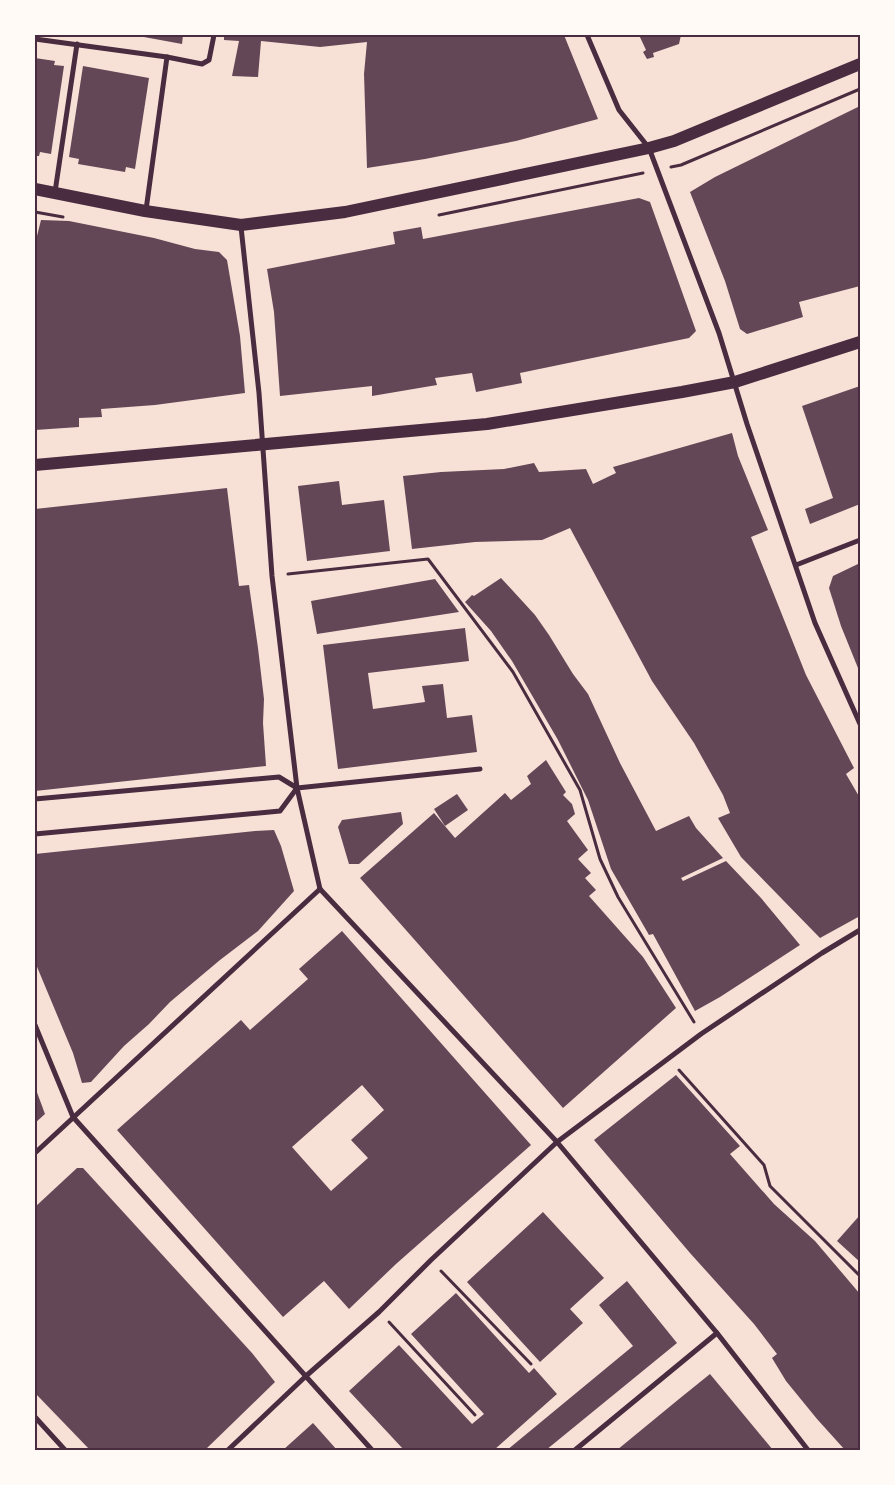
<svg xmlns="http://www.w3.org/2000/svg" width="895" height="1485" viewBox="0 0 895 1485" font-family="Raleway,sans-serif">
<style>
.building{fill:#644757;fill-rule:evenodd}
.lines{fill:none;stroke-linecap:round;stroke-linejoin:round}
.path{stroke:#4a2c40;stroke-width:3}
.minor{stroke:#4a2c40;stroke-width:5}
.primary{stroke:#4a2c40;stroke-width:12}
.neatline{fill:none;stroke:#4a2c40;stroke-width:2}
</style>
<rect width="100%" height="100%" fill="#f7e1d7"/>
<!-- building -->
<g class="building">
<path d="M133,35H183L182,44Z"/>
<path d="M224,35H564L598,119L516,141L425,159L367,168L364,74L367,42L320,47L261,41L258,77L232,76L239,41L224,40Z"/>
<path d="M639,35H681L679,44L653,53L654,57L647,59L643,52L646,50Z"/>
<path d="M35,58L55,61L54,65L64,66L51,154L40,152L39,156H35Z"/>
<path d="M83,66L149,78L135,169L126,167L125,172L78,164L79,159L69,157Z"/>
<path d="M860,106V286L799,302L803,317L747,334L740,329L725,281L690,192L715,177Z"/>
<path d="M639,198L650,202L696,331L689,338L520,373L522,383L476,392L472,373L435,378L437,385L372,396V386L280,396L274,312L267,269L395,244L393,232L421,227L423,239Z"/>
<path d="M41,220L69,221L154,238L195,249L219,252L227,260L240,336L245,393L155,405L101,409L102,417L79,418V427L35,430V244Z"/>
<path d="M860,386V504L810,524L805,509L833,498L802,406Z"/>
<path d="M732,433L738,456L768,530L751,537L806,675L854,768L846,774L860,798V916L820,938L741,857L718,818L730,813L723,795L694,743L652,681L570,528L542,540L475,542L412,549L403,476L441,472L504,469L534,463L539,472L586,469L593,484L616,473L613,467Z"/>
<path d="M339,481L342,505L384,500L390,551L307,561L298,486Z"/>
<path d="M227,488L239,586L249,585L258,648L264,699L263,723L266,766L35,791V509Z"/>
<path d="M860,563V673L841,626L829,588L833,576Z"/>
<path d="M501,578L535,615L549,635L573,674L588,694L620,763L656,831L689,816L696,828L723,858L681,878L683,881L726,861L761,898L800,945L720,997L695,1011L653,934L649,935L611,869L588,800L558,740L512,661L491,631L465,602L472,595L474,596Z"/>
<path d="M435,579L459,612L317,634L311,601Z"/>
<path d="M465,628L469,661L368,673L373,709L425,702L422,686L443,684L447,718L472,715L477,752L338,769L323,645Z"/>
<path d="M546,760L566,792L563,795L572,804L575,814L567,821L588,850L578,859L591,873L585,878L596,890L589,896L643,957L676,1008L563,1108L360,878L434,813L455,838L505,793L511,800L531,784L527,776Z"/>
<path d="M457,794L468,810L445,826L434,809Z"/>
<path d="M401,812L403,824L359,864H349L338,827L342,820Z"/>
<path d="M274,830L281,846L294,891L258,931L220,960L170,1002L149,1024L124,1046L91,1082L82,1083L73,1053L35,962V854L255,831Z"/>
<path d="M342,931L531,1145L396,1264L349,1309L324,1281L283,1317L117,1130L241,1020L250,1030L308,979L299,969ZM362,1085L384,1110L351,1140L368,1158L331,1191L292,1147Z"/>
<path d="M676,1075L740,1146L730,1154L774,1204L815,1241L860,1294V1450H845L817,1419L786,1381L772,1358L777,1354L754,1324L690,1253L594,1140Z"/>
<path d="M35,1087L45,1114L35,1123Z"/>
<path d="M77,1168H83L252,1353L275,1382L205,1450H90L35,1393V1207Z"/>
<path d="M543,1212L604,1278L570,1309L583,1323L540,1362L467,1282Z"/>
<path d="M860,1215V1262L837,1241Z"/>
<path d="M627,1281L677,1343L546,1450H507L633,1346L599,1305Z"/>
<path d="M456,1293L529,1373L534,1368L557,1394L494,1450H404L349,1391L399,1345L472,1424L484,1414L411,1334Z"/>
<path d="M710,1374L773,1450H617L679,1399Z"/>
<path d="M313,1423L337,1450H283Z"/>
</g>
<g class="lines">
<!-- path -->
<g class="path">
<path d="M671,167L681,165L860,89"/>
<path d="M35,212L63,217"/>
<path d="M439,215L643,173"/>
<path d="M288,574L428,559L513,672L580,790L600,859L618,897L694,1022"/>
<path d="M679,1070L764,1165L770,1186L860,1276"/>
<path d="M441,1271L531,1364"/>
<path d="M389,1322L475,1415"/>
</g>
<!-- minor -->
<g class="minor">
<path d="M587,35L619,110L649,148L719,333L747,424L815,623L860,724"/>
<path d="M35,39L167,57L202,64L209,60L214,35"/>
<path d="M55,192L77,44"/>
<path d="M146,210L167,57"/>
<path d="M241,227L259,393L272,576L297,788L320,889L557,1142L717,1333L808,1450"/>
<path d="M796,565L860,540"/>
<path d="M35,799L279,777L297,788L480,769"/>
<path d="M35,834L280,811L297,788"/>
<path d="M35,1025L73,1117L372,1450"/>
<path d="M35,1153L320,889"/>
<path d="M35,1417L65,1450"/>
<path d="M228,1450L306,1376L379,1312L431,1260L557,1142L701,1034L822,953L860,930"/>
<path d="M575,1450L717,1333"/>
</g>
<!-- primary -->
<g class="primary">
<path d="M35,189L145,211L241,225L345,212L649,148L674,141L860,64"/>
<path d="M35,465L487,424L682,392L735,382L860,342"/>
</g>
</g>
<!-- border -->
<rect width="895" height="1485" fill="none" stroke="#fffaf5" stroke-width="72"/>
<rect x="36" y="36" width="823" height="1413" class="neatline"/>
</svg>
